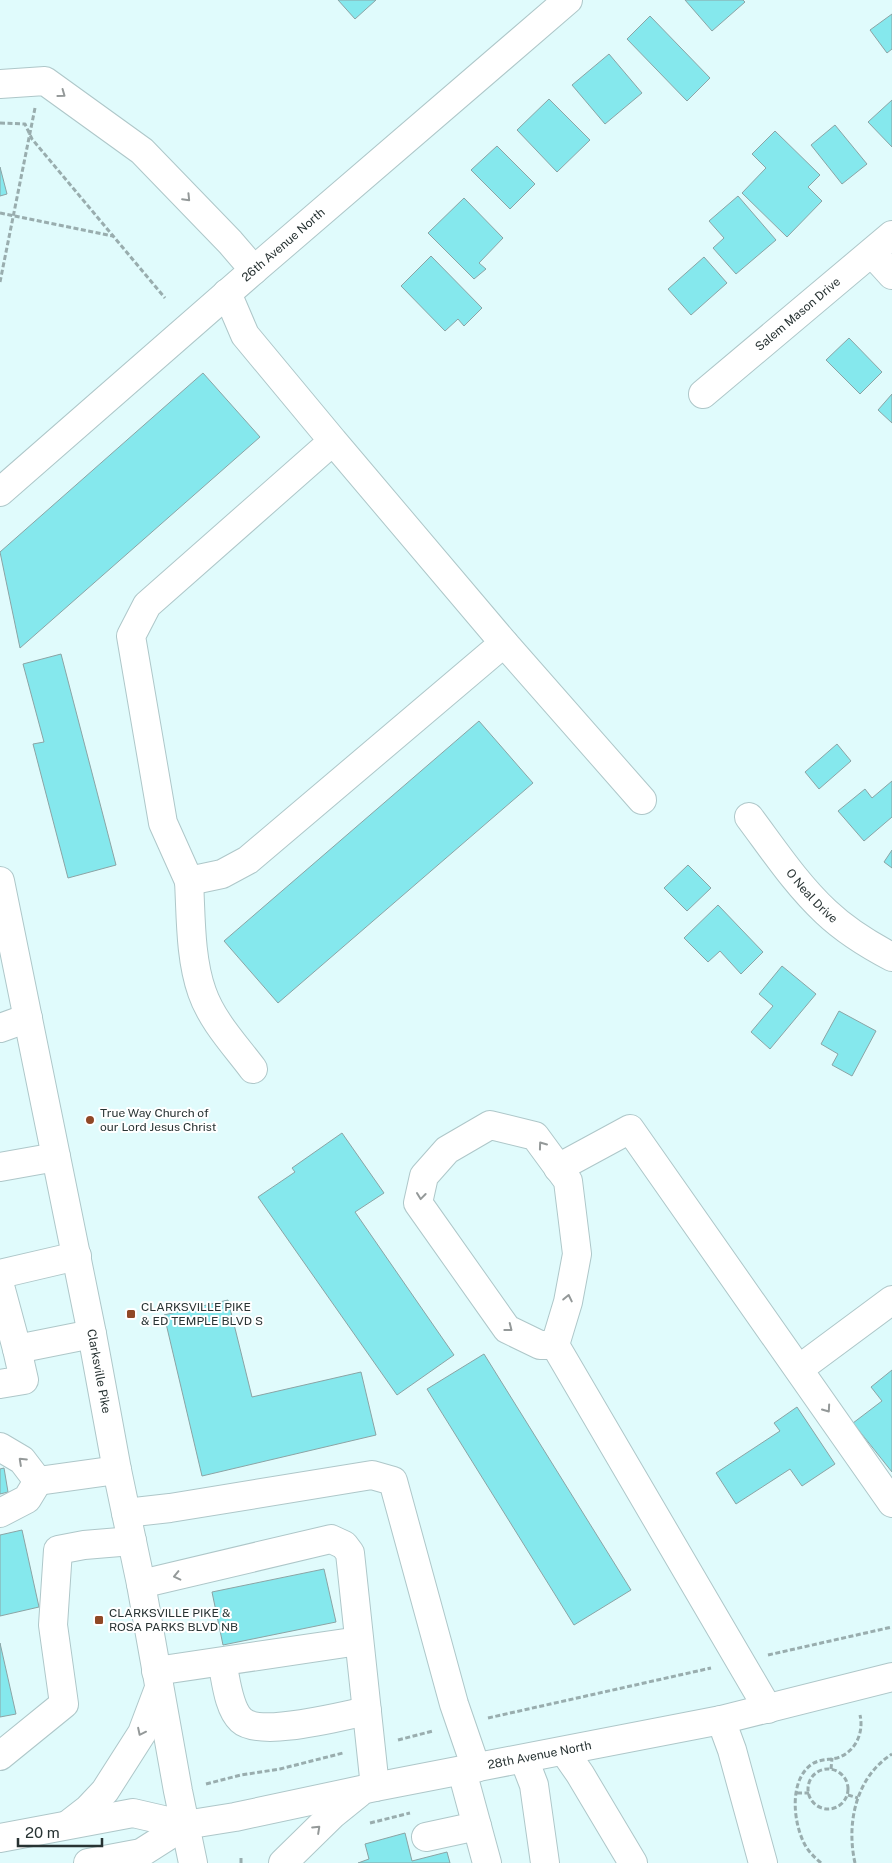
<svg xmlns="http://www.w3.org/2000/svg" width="892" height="1863" viewBox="0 0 892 1863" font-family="'Public Sans',sans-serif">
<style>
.building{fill:#85e8ed;stroke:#8ba4a5}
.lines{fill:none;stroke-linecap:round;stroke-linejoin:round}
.minor-casing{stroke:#aec7c9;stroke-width:30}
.major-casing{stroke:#aec7c9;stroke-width:30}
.path{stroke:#99adae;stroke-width:3;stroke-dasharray:5 2.5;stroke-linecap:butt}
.minor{stroke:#fff;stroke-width:28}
.major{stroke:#fff;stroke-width:28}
.oneway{stroke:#949999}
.poi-dot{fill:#904826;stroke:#fff;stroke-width:2}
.labels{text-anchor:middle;stroke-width:4;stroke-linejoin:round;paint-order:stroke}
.street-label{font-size:12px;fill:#283333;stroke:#fff}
.poi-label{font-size:12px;fill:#283333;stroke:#fff;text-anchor:start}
</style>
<rect width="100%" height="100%" fill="#e0fbfc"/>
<!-- building -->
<g class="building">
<path d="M338,0H376L355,19Z"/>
<path d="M685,0H743L745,2L712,31Z"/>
<path d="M892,14V49L887,53L870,30Z"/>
<path d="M650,16L710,78L687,101L627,39Z"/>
<path d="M609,54L642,93L605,124L572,85Z"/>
<path d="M549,99L590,140L557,172L517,130Z"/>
<path d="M892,100V147L868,122Z"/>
<path d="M835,125L867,164L842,184L811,145Z"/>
<path d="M775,131L820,175L808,187L822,201L787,237L742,193L766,168L752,154Z"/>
<path d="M497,146L535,184L510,209L471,170Z"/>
<path d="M0,167L7,194L0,196Z"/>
<path d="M738,196L776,240L736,274L713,248L724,238L709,221Z"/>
<path d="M464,198L503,238L479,263L486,269L474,279L428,233Z"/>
<path d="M431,256L482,308L464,326L458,319L445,331L401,286Z"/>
<path d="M704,257L727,283L691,315L668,289Z"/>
<path d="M849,338L882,372L860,394L826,360Z"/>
<path d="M203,373L260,437L20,648L0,552Z"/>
<path d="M892,394V423L878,410Z"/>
<path d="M61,654L116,865L68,878L33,744L44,742L23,664Z"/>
<path d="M479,721L533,783L278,1003L224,941Z"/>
<path d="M837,744L851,761L819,789L805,772Z"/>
<path d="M892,781V817L864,841L838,811L865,789L872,798Z"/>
<path d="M892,850V868L884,862Z"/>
<path d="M688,865L711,888L687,911L664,888Z"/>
<path d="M718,905L763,952L741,974L720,951L708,962L684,938Z"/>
<path d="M782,966L816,994L770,1049L751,1032L773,1006L759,994Z"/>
<path d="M839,1011L876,1031L852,1076L832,1065L838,1054L821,1044Z"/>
<path d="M342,1133L384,1193L355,1212L454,1355L397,1395L258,1197L295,1172L292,1168Z"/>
<path d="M228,1300L252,1397L361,1372L376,1435L202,1476L164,1315Z"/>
<path d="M484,1354L631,1590L574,1625L427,1389Z"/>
<path d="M892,1370V1472L853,1423L882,1401L871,1387Z"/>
<path d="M797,1407L835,1464L802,1486L790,1469L736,1504L716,1473L780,1431L774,1423Z"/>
<path d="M4,1468L8,1492L0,1494V1469Z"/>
<path d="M22,1530L39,1607L0,1616V1535Z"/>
<path d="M324,1569L336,1622L223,1645L212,1592Z"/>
<path d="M0,1643L16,1714L0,1717Z"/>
<path d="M405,1833L412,1861L447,1852L450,1863H358L369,1859L365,1844Z"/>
</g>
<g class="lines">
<!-- minor casing -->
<g class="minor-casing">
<g id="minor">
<path d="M0,84L45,81L142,151L230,242L254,270"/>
<path d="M872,253L892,275"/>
<path d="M227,293L245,335L333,441L147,605L131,636L163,823L189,881L222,874L248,860L504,643L333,441"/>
<path id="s1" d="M703,394L892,235"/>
<path id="s2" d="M0,492L254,270L568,0"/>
<path d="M504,643L642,800"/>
<path id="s3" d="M749,817C773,849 796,884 826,912C845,930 869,945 892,957"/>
<path d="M189,881C191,917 190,958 202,992C212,1021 235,1045 253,1069"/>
<path d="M0,1028L28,1018"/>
<path d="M0,1167L56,1157"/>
<path d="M558,1168L630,1129L892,1503"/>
<path d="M0,1274L77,1256"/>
<path d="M0,1286L17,1349"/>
<path d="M555,1345H540L507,1329L418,1203L424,1176L447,1150L490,1125L535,1136L568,1181L577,1254L568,1302L555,1345L768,1709"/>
<path d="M799,1369L892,1300"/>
<path d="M0,1384L24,1380L17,1349L92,1334"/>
<path d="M0,1447L22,1460L38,1481"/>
<path d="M38,1481L117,1470"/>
<path d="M0,1513L27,1499L38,1481"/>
<path d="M126,1513L170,1508L372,1475L393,1481L454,1704L476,1768"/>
<path d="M141,1584L331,1539L344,1545L350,1553L375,1787"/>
<path d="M222,1662C226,1679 228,1708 241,1720C260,1738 341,1716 367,1711"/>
<path d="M156,1671L359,1641"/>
<path d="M721,1720L732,1750L763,1863"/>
<path d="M564,1751L580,1774L633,1863"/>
<path d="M0,1756L64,1704L53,1625L58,1550L84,1545L132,1541"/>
<path d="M524,1759L534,1785L545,1863"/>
<path d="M462,1771L487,1863"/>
<path d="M426,1837L477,1826"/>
</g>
</g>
<!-- major casing -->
<g class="major-casing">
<g id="major">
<path id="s4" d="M0,881L92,1334L117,1470L141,1584L178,1791L193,1863"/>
<path d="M70,1823L88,1809L105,1791L142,1733L159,1688"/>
<path id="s5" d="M0,1838L133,1813L185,1825L235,1817L375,1787L721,1720L892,1677"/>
<path d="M88,1863L141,1853L185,1825"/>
<path d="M283,1863L333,1814L359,1793"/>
</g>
</g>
<!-- path -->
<g class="path">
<path d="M0,123L25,124L32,139L165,298"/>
<path d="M0,213L113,236"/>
<path d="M0,282L35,108"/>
<path d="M768,1655L892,1627"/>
<path d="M488,1718L711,1668"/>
<path d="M398,1740L433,1731"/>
<path d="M831,1769L832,1758"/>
<circle cx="828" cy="1789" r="20"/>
<path d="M206,1784L241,1775L280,1769L343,1753"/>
<path d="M797,1793H809"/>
<path d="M848,1795L858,1798"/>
<path d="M370,1823L410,1813"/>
<path d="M241,1858V1863"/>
<path d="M821,1863C814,1857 808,1851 804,1843C793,1821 789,1780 812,1764C820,1759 828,1760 837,1758C856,1752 864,1732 860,1715"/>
<path d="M855,1863C846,1823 856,1777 892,1754"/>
</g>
<!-- minor -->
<use href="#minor" class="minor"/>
<!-- major -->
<use href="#major" class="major"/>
</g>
<!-- one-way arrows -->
<defs><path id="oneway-chevron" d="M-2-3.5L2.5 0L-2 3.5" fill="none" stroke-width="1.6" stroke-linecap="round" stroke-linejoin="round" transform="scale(1.25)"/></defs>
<g class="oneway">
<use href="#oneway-chevron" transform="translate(62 94) rotate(36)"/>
<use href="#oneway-chevron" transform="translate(187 198) rotate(46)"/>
<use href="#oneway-chevron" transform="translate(542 1145) rotate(-126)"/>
<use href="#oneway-chevron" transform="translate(421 1196) rotate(97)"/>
<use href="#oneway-chevron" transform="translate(568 1298) rotate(-78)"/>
<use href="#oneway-chevron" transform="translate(509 1328) rotate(38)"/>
<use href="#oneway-chevron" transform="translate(827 1409) rotate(55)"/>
<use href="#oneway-chevron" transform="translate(22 1461) rotate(-137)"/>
<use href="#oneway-chevron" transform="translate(177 1576) rotate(167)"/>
<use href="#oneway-chevron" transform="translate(141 1732) rotate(116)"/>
<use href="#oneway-chevron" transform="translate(317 1829) rotate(-43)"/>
</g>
<!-- markers -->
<g class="poi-dot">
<circle cx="90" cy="1120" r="5"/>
<rect x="126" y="1309" width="10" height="10" rx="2.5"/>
<rect x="94" y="1615" width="10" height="10" rx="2.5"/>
</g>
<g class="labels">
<!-- street labels -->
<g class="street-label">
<text dy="4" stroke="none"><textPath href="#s2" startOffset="376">26th Avenue North</textPath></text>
<text dy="4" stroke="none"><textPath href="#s1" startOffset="124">Salem Mason Drive</textPath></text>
<text dy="4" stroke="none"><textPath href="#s3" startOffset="101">O Neal Drive</textPath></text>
<text dy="4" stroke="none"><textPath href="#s4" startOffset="500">Clarksville Pike</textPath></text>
<text dy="4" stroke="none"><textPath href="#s5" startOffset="550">28th Avenue North</textPath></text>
</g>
<!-- poi labels -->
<g class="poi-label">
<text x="100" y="1117">True Way Church of<tspan x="100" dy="14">our Lord Jesus Christ</tspan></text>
<text x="141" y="1311">CLARKSVILLE PIKE<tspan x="141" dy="14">&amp; ED TEMPLE BLVD S</tspan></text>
<text x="109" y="1617">CLARKSVILLE PIKE &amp;<tspan x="109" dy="14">ROSA PARKS BLVD NB</tspan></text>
</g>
</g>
<!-- scale -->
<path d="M18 1838v8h84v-8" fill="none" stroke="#283333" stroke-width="2.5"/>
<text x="25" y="1838" font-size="15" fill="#283333" stroke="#ffffff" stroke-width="4" paint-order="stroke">20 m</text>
</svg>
